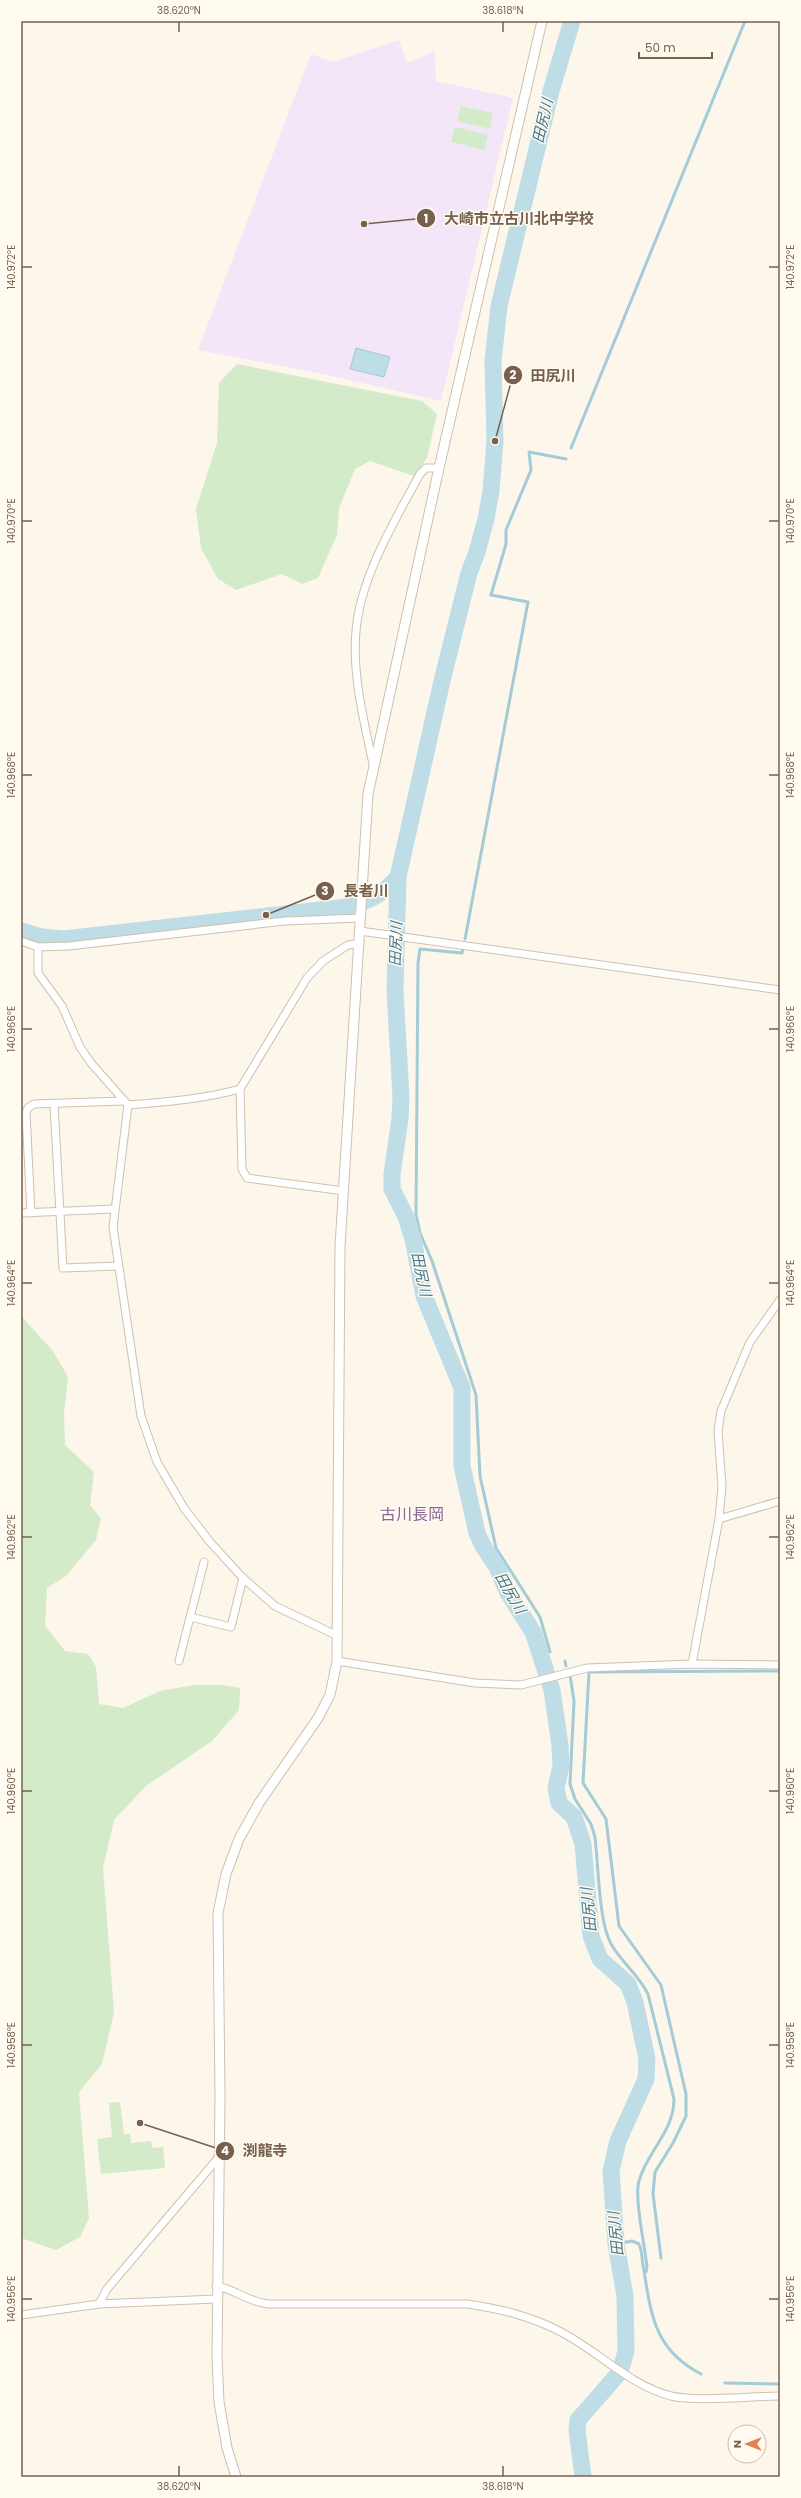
<svg xmlns="http://www.w3.org/2000/svg" width="801" height="2498" viewBox="0 0 801 2498" font-family="Poppins,'Noto Sans JP',sans-serif">
<style>
.education{fill:#f4e6f9}
.green{fill:#d3ebc8}
.water{fill:#bedde7;stroke:#a4cbd8}
.lines{fill:none;stroke-linecap:round;stroke-linejoin:round}
.stream{stroke:#a4cbd8;stroke-width:3}
.river{stroke:#bedde7;stroke-width:17}
.minor-casing{stroke:#cfc0af;stroke-width:9}
.tertiary-casing{stroke:#cfc0af;stroke-width:11}
.minor{stroke:#fff;stroke-width:7}
.tertiary{stroke:#fff;stroke-width:9}
.ticks{fill:none;stroke:#78604d;stroke-width:1.5}
.labels{text-anchor:middle;stroke-width:3;stroke-linejoin:round;paint-order:stroke}
.water-label{font-size:15px;font-style:italic;fill:#47798b;stroke:#fffbf1}
.quarter-label{font-size:16px;fill:#896593;stroke:#fffbf1}
.leader{fill:none;stroke:#78604d;stroke-width:1.5}
.callout-dot{fill:#78604d;stroke:#fffbf1;stroke-width:1.5}
.mark-label{font-size:12px;text-anchor:middle;font-weight:bold;fill:#fff}
.callout-label{font-size:15px;text-anchor:middle;font-weight:bold;fill:#78604d;stroke:#fffbf1;stroke-width:3;stroke-linejoin:round;paint-order:stroke}
.neatline{fill:none;stroke:#78604d;stroke-width:1.5}
.ticks-label{font-size:10px;text-anchor:middle;fill:#78604d}
</style>
<rect width="100%" height="100%" fill="#fcf7ea"/>
<!-- education -->
<path class="education" d="M399,40L407,63L435,51L436,81L513,98L441,401L323,374L198,350L311,54L333,62Z"/>
<!-- green -->
<g class="green">
<path d="M461,106L493,113L490,129L457,121Z"/>
<path d="M455,127L488,135L484,150L451,142Z"/>
<path d="M237,364L422,401L437,414L427,458L414,476L370,461L355,469L339,508L337,535L318,578L302,584L282,574L236,590L218,579L201,548L196,509L217,443L219,383Z"/>
<path d="M21,1316L53,1351L68,1377L64,1413L65,1445L94,1472L90,1505L101,1518L96,1540L66,1576L47,1588L45,1626L65,1651L88,1654L96,1667L99,1704L123,1708L160,1691L195,1685H221L240,1688L239,1710L212,1741L146,1786L114,1820L103,1868L114,2012L102,2064L79,2092L89,2218L80,2237L56,2250L21,2238Z"/>
<path d="M120,2102L124,2134H130L131,2143L151,2141L152,2148L163,2147L165,2168L101,2174L97,2139L112,2137L109,2103Z"/>
</g>
<!-- water -->
<path class="water" d="M356,348L390,357L384,377L350,369Z"/>
<g class="lines">
<!-- stream -->
<g class="stream">
<path d="M571,448L745,21"/>
<path d="M465,939L528,602L491,595L506,544V530L531,470L529,452L566,459"/>
<path d="M463,948L462,953L420,949L418,963L416,1214L420,1233L432,1261L476,1395L480,1476L496,1548L540,1617L550,1652"/>
<path d="M565,1661L566,1666"/>
<path d="M570,1675L574,1701L570,1784L575,1799L591,1824L595,1837C598,1863 599,1914 608,1937C615,1957 638,1973 648,1994L674,2099C674,2132 647,2151 639,2181C634,2198 645,2246 647,2267L646,2272"/>
<path d="M616,2244L632,2241L639,2244C642,2251 642,2258 643,2265C651,2313 653,2349 701,2374"/>
<path d="M661,2258L653,2194L655,2172L673,2143L686,2116V2094L661,1985L619,1926L606,1819L583,1783L589,1672L780,1671"/>
<path d="M725,2383L780,2384"/>
</g>
<!-- river -->
<g class="river">
<path d="M572,21L551,91L499,306L493,361L495,441L491,491L486,519L477,552L469,573L442,681L398,877L395,991L401,1097L400,1119L392,1174V1189L406,1217L413,1239L424,1296L462,1388V1466L477,1533L483,1546L497,1567L508,1593L533,1632L552,1690L560,1745L561,1766L556,1788L559,1803L574,1817L583,1844L591,1936L600,1959L628,1984L635,2002L647,2059L646,2079L618,2141L611,2171L616,2244L625,2296L626,2351L620,2372L578,2420L577,2430L583,2477"/>
<path d="M21,931L42,937L64,939L347,907C369,901 383,894 398,877"/>
</g>
<!-- minor casing -->
<g class="minor-casing">
<g id="minor">
<path d="M373,764C364,721 352,675 356,631C360,578 395,520 420,474L426,468H439"/>
<path d="M360,931L780,990"/>
<path d="M21,941L38,947L69,946L285,921L360,918"/>
<path d="M38,947V973L62,1006L80,1047L91,1063L128,1105C166,1102 204,1099 240,1089"/>
<path d="M54,1104L63,1268L118,1266"/>
<path d="M128,1105L113,1227L141,1416L157,1462L184,1508L210,1542L243,1578L275,1606L338,1636"/>
<path d="M344,1191L247,1178L242,1169L240,1089L307,978L323,961L348,945L360,943"/>
<path d="M21,1213L114,1209"/>
<path d="M31,1213L26,1113L28,1108L34,1104L124,1101"/>
<path d="M719,1519L780,1501"/>
<path d="M190,1617L231,1627L243,1578"/>
<path d="M179,1661L204,1562"/>
<path d="M337,1661L475,1683L521,1685L587,1668L692,1664L780,1665"/>
<path d="M692,1664L719,1519L722,1486L718,1431L721,1411L750,1342L780,1300"/>
<path d="M216,2286C235,2289 248,2302 268,2304H468C500,2309 531,2316 561,2332C598,2351 629,2385 671,2396C697,2402 751,2396 780,2396"/>
<path d="M99,2304L107,2289L219,2157"/>
<path d="M21,2315L99,2304L216,2299"/>
</g>
</g>
<!-- tertiary casing -->
<g class="tertiary-casing">
<path id="tertiary" d="M236,2477L227,2448L219,2402L217,2357L220,2096L218,1913L226,1874L239,1839L259,1803L318,1718L330,1695L337,1661L340,1246L368,794L439,468L542,21"/>
</g>
<!-- minor -->
<use href="#minor" class="minor"/>
<!-- tertiary -->
<use href="#tertiary" class="tertiary"/>
</g>
<!-- ticks -->
<path class="ticks" d="M179,22V32M503,22V32M22,267H32M769,267H779M22,521H32M769,521H779M22,775H32M769,775H779M22,1029H32M769,1029H779M22,1283H32M769,1283H779M22,1537H32M769,1537H779M22,1791H32M769,1791H779M22,2045H32M769,2045H779M22,2299H32M769,2299H779M179,2466V2476M503,2466V2476"/>
<g class="labels">
<!-- water labels -->
<g class="water-label">
<text transform="translate(543 121) rotate(-77)" y="5">田尻川</text>
<text transform="translate(396 944) rotate(-88)" y="5">田尻川</text>
<text transform="translate(421 1274) rotate(78)" y="5">田尻川</text>
<text transform="translate(510 1593) rotate(60)" y="5">田尻川</text>
<text transform="translate(589 1910) rotate(-96)" y="5">田尻川</text>
<text transform="translate(616 2234) rotate(-96)" y="5">田尻川</text>
</g>
<!-- quarter labels -->
<g class="quarter-label">
<text x="412" y="1520">古川長岡</text>
</g>
</g>
<!-- callouts -->
<path class="leader" d="M364 224L426 218M495 441L513 375M266 915L325 891M140 2123L225 2151"/>
<g class="callout-dot">
<circle cx="364" cy="224" r="4"/>
<circle cx="495" cy="441" r="4"/>
<circle cx="266" cy="915" r="4"/>
<circle cx="140" cy="2123" r="4"/>
<circle cx="426" cy="218" r="10"/>
<circle cx="513" cy="375" r="10"/>
<circle cx="325" cy="891" r="10"/>
<circle cx="225" cy="2151" r="10"/>
</g>
<g class="mark-label">
<text x="426" y="223">1</text>
<text x="513" y="379">2</text>
<text x="325" y="895">3</text>
<text x="225" y="2155">4</text>
</g>
<g class="callout-label">
<text x="519" y="224">大崎市立古川北中学校</text>
<text x="553" y="381">田尻川</text>
<text x="366" y="896">長者川</text>
<text x="265" y="2156">渕龍寺</text>
</g>
<!-- border -->
<rect width="801" height="2498" fill="none" stroke="#fffbf1" stroke-width="44"/>
<!-- north arrow -->
<g transform="translate(747 2444) rotate(270)"><circle r="19" fill="#fffbf1" stroke="#c9bdaf"/>
<path d="M0-3L7 15L0 10L-7 15Z" fill="#e48152"/>
<text y="-6" font-size="11" font-weight="bold" text-anchor="middle" fill="#78604d">N</text>
</g>
<!-- scale -->
<path d="M639 52v6h73v-6" fill="none" stroke="#78604d" stroke-width="2"/>
<text x="645" y="52" font-size="12" fill="#78604d" stroke="#fffbf1" stroke-width="3" paint-order="stroke">50 m</text>
<rect x="22" y="22" width="757" height="2454" class="neatline"/>
<g class="ticks-label">
<text x="179" y="14">38.620°N</text>
<text x="503" y="14">38.618°N</text>
<text transform="translate(790 267) rotate(-90)" y="4">140.972°E</text>
<text transform="translate(11 267) rotate(-90)" y="4">140.972°E</text>
<text transform="translate(790 521) rotate(-90)" y="4">140.970°E</text>
<text transform="translate(11 521) rotate(-90)" y="4">140.970°E</text>
<text transform="translate(790 775) rotate(-90)" y="4">140.968°E</text>
<text transform="translate(11 775) rotate(-90)" y="4">140.968°E</text>
<text transform="translate(11 1029) rotate(-90)" y="4">140.966°E</text>
<text transform="translate(790 1029) rotate(-90)" y="4">140.966°E</text>
<text transform="translate(790 1283) rotate(-90)" y="4">140.964°E</text>
<text transform="translate(11 1283) rotate(-90)" y="4">140.964°E</text>
<text transform="translate(790 1537) rotate(-90)" y="4">140.962°E</text>
<text transform="translate(11 1537) rotate(-90)" y="4">140.962°E</text>
<text transform="translate(11 1791) rotate(-90)" y="4">140.960°E</text>
<text transform="translate(790 1791) rotate(-90)" y="4">140.960°E</text>
<text transform="translate(11 2045) rotate(-90)" y="4">140.958°E</text>
<text transform="translate(790 2045) rotate(-90)" y="4">140.958°E</text>
<text transform="translate(11 2299) rotate(-90)" y="4">140.956°E</text>
<text transform="translate(790 2299) rotate(-90)" y="4">140.956°E</text>
<text x="179" y="2490">38.620°N</text>
<text x="503" y="2490">38.618°N</text>
</g>
</svg>
